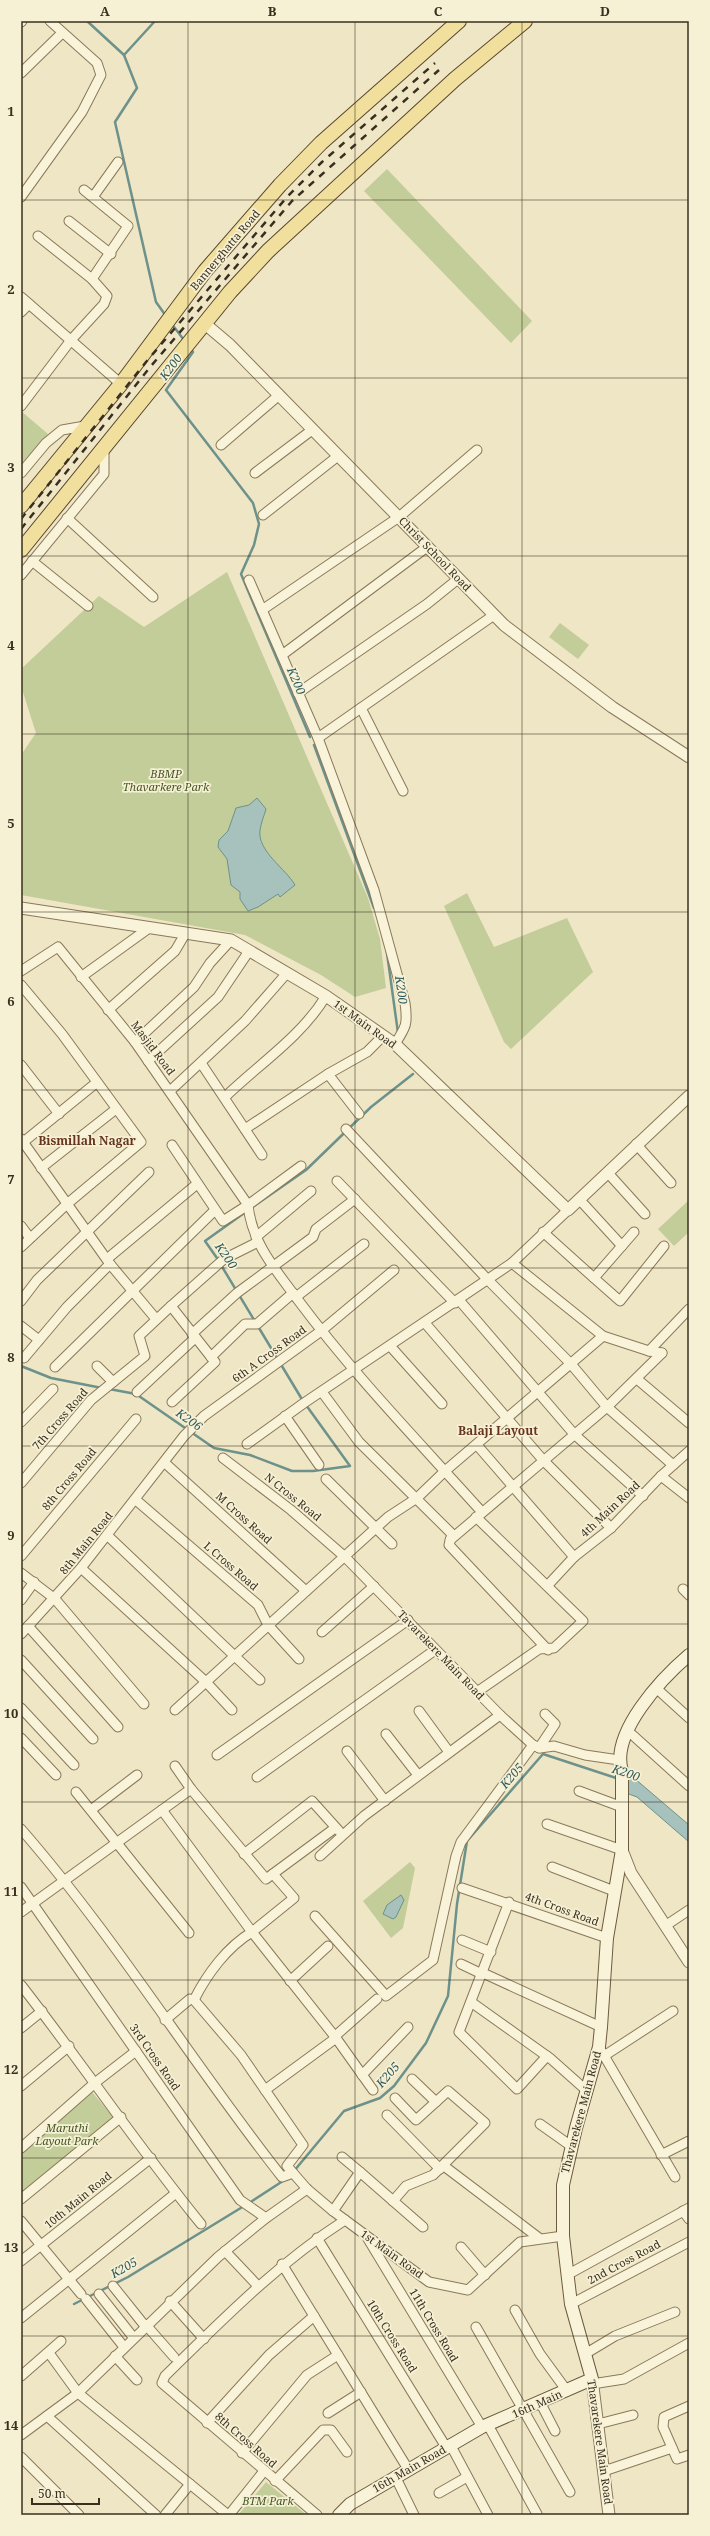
<svg xmlns="http://www.w3.org/2000/svg" width="710" height="2536" viewBox="0 0 710 2536" font-family="'Noto Serif',serif">
<style>
.green{fill:#c2cd99}
.water{fill:#a7c2bd;stroke:#6d918b}
.lines{fill:none;stroke-linecap:round;stroke-linejoin:round}
.stream{stroke:#6d918b;stroke-width:2.5}
.minor-casing{stroke:#8a795b;stroke-width:11}
.tertiary-casing{stroke:#8a795b;stroke-width:13}
.secondary-casing{stroke:#6c5a3e;stroke-width:14}
.primary-casing{stroke:#58462f;stroke-width:16}
.minor{stroke:#f9f3d9;stroke-width:9}
.tertiary{stroke:#f9f3d9;stroke-width:11}
.secondary{stroke:#f9f3d9;stroke-width:12}
.primary{stroke:#f1e09d;stroke-width:14}
.rail{stroke:#3a2f1f;stroke-width:2.5;stroke-dasharray:7 7;stroke-linecap:butt}
.grid{fill:none;stroke:#3a2f1f;stroke-width:1;stroke-opacity:0.55}
.labels{text-anchor:middle;stroke-width:3.5;stroke-linejoin:round;paint-order:stroke}
.street-label{font-size:11px;fill:#3a2f1f;stroke:#f6f0d5}
.park-label{font-size:11px;font-style:italic;fill:#455725;stroke:#f6f0d5}
.water-label{font-size:12px;font-style:italic;fill:#2e585a;stroke:#f6f0d5}
.neighbourhood-label{font-size:12px;font-weight:bold;fill:#67351e;stroke:#f6f0d5}
.neatline{fill:none;stroke:#3a2f1f;stroke-width:1.5}
.grid-label{font-size:13px;text-anchor:middle;font-weight:bold;fill:#3a2f1f}
</style>
<rect width="100%" height="100%" fill="#efe6c5"/>
<!-- green -->
<g class="green">
<path d="M387,169L532,321L511,343L364,191Z"/>
<path d="M21,411L48,434L21,464Z"/>
<path d="M227,572L368,898L380,939L386,988L355,997L321,975L245,935L21,895V755L36,733L21,686V669L99,596L144,627Z"/>
<path d="M560,623L589,645L578,659L549,637Z"/>
<path d="M467,893L494,947L567,918L593,972L511,1049L504,1042L444,906Z"/>
<path d="M688,1201L689,1232L674,1246L658,1229Z"/>
<path d="M410,1862L415,1868L403,1928L391,1938L363,1901Z"/>
<path d="M92,2092L114,2118L21,2196V2151Z"/>
<path d="M266,2482L303,2512L307,2515H238Z"/>
</g>
<!-- water -->
<g class="water">
<path d="M257,798L266,809C264,816 261,823 260,830C257,851 286,869 295,885L280,897L278,894L258,907L248,911L240,899V892L231,885L227,859L218,847L219,840L228,831L236,808L249,805Z"/>
<path d="M627,1772L689,1825V1842L637,1797L626,1793Z"/>
<path d="M401,1895L404,1900L396,1917L393,1919L383,1914L387,1905Z"/>
</g>
<g class="lines">
<!-- stream -->
<g class="stream">
<path d="M87,21L124,55L137,88L115,122L156,302L166,316"/>
<path d="M124,55L155,21"/>
<path d="M171,323L184,340"/>
<path d="M190,349L193,352L166,390L253,503L259,524L254,545L241,574L310,737"/>
<path d="M314,745L374,908"/>
<path d="M387,953L398,1033"/>
<path d="M254,1206L306,1170L371,1107L413,1074"/>
<path d="M219,1261L205,1241L247,1211"/>
<path d="M221,1265L303,1401"/>
<path d="M21,1366L51,1378L102,1388"/>
<path d="M109,1389L136,1394L214,1448L250,1455L292,1471H313L350,1466L306,1405"/>
<path d="M294,2171L344,2111L380,2098L394,2086L426,2043L448,1996L457,1904L467,1841L543,1754L619,1779"/>
<path d="M249,2203L286,2179"/>
<path d="M88,2297L128,2277L244,2206"/>
<path d="M74,2304L84,2299"/>
</g>
<!-- minor casing -->
<g class="minor-casing">
<g id="minor">
<path d="M21,22L22,21"/>
<path d="M21,73L62,33"/>
<path d="M84,190L128,226L92,279"/>
<path d="M21,197L82,112L101,75L97,63L50,21"/>
<path d="M93,197L118,162"/>
<path d="M69,221L111,254"/>
<path d="M21,297L121,384"/>
<path d="M21,312L29,304"/>
<path d="M21,406L71,340L104,304L107,296L92,279L38,236"/>
<path d="M221,445L278,396"/>
<path d="M21,473L46,443L62,430L85,426"/>
<path d="M255,473L312,430"/>
<path d="M263,515L338,456"/>
<path d="M67,518L153,597"/>
<path d="M32,561L88,606"/>
<path d="M21,575L104,474V448"/>
<path d="M249,580L318,738L374,890L405,1003C408,1024 406,1027 395,1044"/>
<path d="M262,610L399,517L477,450"/>
<path d="M282,655L427,547"/>
<path d="M298,693L427,604L458,579"/>
<path d="M361,708L403,791"/>
<path d="M318,738L494,615"/>
<path d="M21,971L58,947L135,1042L248,1205L223,1221L172,1145"/>
<path d="M81,977L149,928"/>
<path d="M21,985L62,1034L141,1142L67,1204L21,1247"/>
<path d="M108,1010L175,951L185,934"/>
<path d="M135,1042L194,987L210,963L231,940"/>
<path d="M148,1061L218,997L249,951"/>
<path d="M201,1063L262,1155"/>
<path d="M21,1065L59,1114"/>
<path d="M328,1074L359,1114"/>
<path d="M170,1091L245,1021L287,973"/>
<path d="M225,1097C259,1064 301,1037 326,996"/>
<path d="M245,1129L328,1074L367,1052L383,1036"/>
<path d="M346,1129L488,1280L571,1364L607,1407L673,1465"/>
<path d="M21,1139L110,1264L156,1319"/>
<path d="M21,1144L96,1083"/>
<path d="M636,1144L671,1183"/>
<path d="M301,1166L248,1205C252,1244 276,1270 298,1300C354,1375 419,1442 481,1511"/>
<path d="M41,1168L116,1109"/>
<path d="M608,1173L645,1214"/>
<path d="M337,1181L455,1303"/>
<path d="M579,1199L622,1246"/>
<path d="M21,1226L30,1238"/>
<path d="M543,1232L594,1278L634,1232"/>
<path d="M256,1237L311,1191"/>
<path d="M107,1259L197,1184"/>
<path d="M512,1263L603,1336L649,1351L662,1353"/>
<path d="M594,1278L620,1301L664,1246"/>
<path d="M296,1297L364,1244"/>
<path d="M459,1300L574,1434L643,1496"/>
<path d="M21,1301L37,1280L149,1172"/>
<path d="M425,1323L543,1460L611,1528"/>
<path d="M21,1326L39,1340"/>
<path d="M192,1334L237,1293L313,1237L316,1229L355,1199"/>
<path d="M391,1347L442,1404"/>
<path d="M649,1351L689,1309"/>
<path d="M211,1357L245,1324H257L293,1293"/>
<path d="M24,1358L67,1307L110,1264"/>
<path d="M97,1366L113,1382"/>
<path d="M55,1367L215,1210"/>
<path d="M637,1379L689,1423"/>
<path d="M137,1392L195,1338"/>
<path d="M322,1392L359,1442L452,1534L449,1545L548,1650"/>
<path d="M172,1402L215,1362L171,1306L224,1259L258,1242"/>
<path d="M285,1416L319,1465"/>
<path d="M21,1422L53,1389"/>
<path d="M247,1444L304,1403L512,1263L568,1210"/>
<path d="M477,1445L574,1557"/>
<path d="M223,1458L291,1510L345,1557L500,1715L533,1745L540,1748L554,1746L585,1755L619,1760"/>
<path d="M165,1463L306,1591"/>
<path d="M661,1476L689,1498"/>
<path d="M326,1479L392,1544"/>
<path d="M21,1483L91,1400L145,1356L139,1336L171,1306"/>
<path d="M136,1500L258,1605L268,1625L299,1659"/>
<path d="M476,1517L583,1621L554,1648L539,1649L477,1692"/>
<path d="M107,1535L260,1680"/>
<path d="M450,1540L607,1407L662,1353"/>
<path d="M21,1556L136,1419"/>
<path d="M81,1568L206,1682L232,1710"/>
<path d="M21,1573L55,1599L144,1704"/>
<path d="M548,1585L574,1557L611,1528L661,1476L689,1451"/>
<path d="M683,1589L689,1595"/>
<path d="M21,1600L34,1582"/>
<path d="M28,1626L118,1727"/>
<path d="M322,1632L374,1586"/>
<path d="M21,1634L81,1568L184,1436L204,1416L321,1331L394,1270"/>
<path d="M21,1660L93,1739"/>
<path d="M656,1688L689,1718"/>
<path d="M21,1708L74,1765"/>
<path d="M175,1710L388,1517L417,1498L445,1471L603,1336"/>
<path d="M419,1711L449,1752"/>
<path d="M627,1730L689,1786"/>
<path d="M386,1734L418,1775"/>
<path d="M21,1738L56,1775"/>
<path d="M539,1748L555,1724L545,1714"/>
<path d="M347,1751L385,1801"/>
<path d="M217,1755L408,1620"/>
<path d="M175,1766L191,1789L266,1879L335,1828"/>
<path d="M257,1777L435,1650"/>
<path d="M579,1791L622,1807"/>
<path d="M76,1792L189,1933"/>
<path d="M91,1810L137,1775"/>
<path d="M162,1810L252,1932L294,1898L273,1874"/>
<path d="M547,1824L622,1850"/>
<path d="M21,1829C116,1938 192,2063 282,2177L293,2173"/>
<path d="M244,1854L312,1801L339,1831"/>
<path d="M320,1856L364,1816L500,1715"/>
<path d="M552,1867L614,1891"/>
<path d="M21,1887L240,2200L266,2218"/>
<path d="M462,1888L607,1938"/>
<path d="M509,1902L459,2032L517,2089L547,2056"/>
<path d="M21,1912L191,1789"/>
<path d="M315,1916L386,1996L433,1960L456,1856L461,1842L533,1745"/>
<path d="M665,1926L689,1910"/>
<path d="M462,1940L491,1952"/>
<path d="M461,1964L482,1974"/>
<path d="M483,1973L601,2027"/>
<path d="M290,1981L328,1946"/>
<path d="M21,1985C82,2063 138,2147 201,2224"/>
<path d="M194,2000C207,1974 227,1947 252,1932L336,2038"/>
<path d="M471,2002L551,2059L587,2091"/>
<path d="M165,2020L190,1999L194,2000L241,2055L303,2145L287,2166L307,2189L333,2211L429,2282L468,2290L520,2242L563,2236"/>
<path d="M21,2028L42,2011"/>
<path d="M334,2037L377,1999"/>
<path d="M599,2047L675,2177"/>
<path d="M604,2056L673,2011"/>
<path d="M362,2075L408,2027"/>
<path d="M412,2079L436,2102"/>
<path d="M21,2086L69,2046"/>
<path d="M265,2090L336,2038L373,2090"/>
<path d="M387,2115L440,2169"/>
<path d="M540,2124L571,2146"/>
<path d="M21,2148L96,2082L136,2051"/>
<path d="M661,2155L689,2141"/>
<path d="M342,2157L360,2172"/>
<path d="M444,2166L539,2238"/>
<path d="M21,2199L121,2117"/>
<path d="M393,2201L406,2186L433,2175L485,2123L448,2091L416,2120L395,2098"/>
<path d="M333,2211L360,2172L423,2227"/>
<path d="M683,2211L689,2219"/>
<path d="M21,2221L81,2294"/>
<path d="M317,2238L446,2447"/>
<path d="M368,2239L482,2427"/>
<path d="M461,2247L485,2275"/>
<path d="M225,2251L258,2286"/>
<path d="M21,2261L151,2158"/>
<path d="M282,2264L408,2469"/>
<path d="M567,2275L689,2208"/>
<path d="M113,2286L145,2326"/>
<path d="M99,2294L133,2337"/>
<path d="M86,2299L124,2347"/>
<path d="M170,2301L204,2339"/>
<path d="M571,2304L689,2242"/>
<path d="M515,2310L540,2354L567,2391"/>
<path d="M21,2318L176,2193"/>
<path d="M146,2325L174,2357"/>
<path d="M476,2327L570,2492"/>
<path d="M49,2353L78,2393L228,2515"/>
<path d="M585,2354L615,2336L675,2312"/>
<path d="M115,2356L137,2380"/>
<path d="M21,2376L61,2341"/>
<path d="M592,2384L624,2379L689,2343"/>
<path d="M540,2402L555,2431"/>
<path d="M689,2406L664,2417L663,2427L677,2459L689,2455"/>
<path d="M328,2413L361,2392"/>
<path d="M47,2416L156,2515"/>
<path d="M207,2423L269,2355L314,2316"/>
<path d="M598,2424L633,2415"/>
<path d="M488,2425L537,2514"/>
<path d="M21,2435L78,2393L218,2257L266,2218L307,2189"/>
<path d="M450,2444L488,2515"/>
<path d="M242,2453L307,2375L338,2355"/>
<path d="M21,2457L79,2515"/>
<path d="M604,2471L672,2448"/>
<path d="M395,2476L414,2515"/>
<path d="M275,2481L323,2430H331L347,2452"/>
<path d="M439,2493L467,2477"/>
<path d="M165,2515L190,2484"/>
<path d="M229,2515L264,2471"/>
<path d="M317,2515L162,2383L165,2376C222,2320 277,2264 345,2220"/>
</g>
</g>
<!-- tertiary casing -->
<g class="tertiary-casing">
<g id="tertiary">
<path d="M204,323L230,345L504,625L612,707L689,757"/>
<path d="M21,908L231,940L326,996L395,1044L568,1210L689,1096"/>
<path d="M622,1850L631,1873L689,1962"/>
<path d="M592,2379L609,2515"/>
</g>
</g>
<!-- secondary casing -->
<g class="secondary-casing">
<path id="secondary" d="M339,2515L350,2504L482,2427L592,2379L571,2304L563,2236V2185L576,2128L599,2047L601,2027L607,1938L622,1850V1771C610,1733 662,1678 689,1655"/>
</g>
<!-- primary casing -->
<g class="primary-casing">
<g id="primary">
<path d="M21,506L121,384L205,271L280,185L321,143L459,21"/>
<path d="M21,550L230,292L268,251L455,79L525,21"/>
</g>
</g>
<!-- minor -->
<use href="#minor" class="minor"/>
<!-- tertiary -->
<use href="#tertiary" class="tertiary"/>
<!-- secondary -->
<use href="#secondary" class="secondary"/>
<!-- primary -->
<use href="#primary" class="primary"/>
<!-- rail -->
<g class="rail">
<path d="M21,519L146,362L287,197L322,162L435,63"/>
<path d="M21,529L151,366L292,201L439,70"/>
</g>
</g>
<!-- grid -->
<path class="grid" d="M188,21V2515M355,21V2515M522,21V2515M21,200H689M21,378H689M21,556H689M21,734H689M21,912H689M21,1090H689M21,1268H689M21,1446H689M21,1624H689M21,1802H689M21,1980H689M21,2158H689M21,2336H689"/>
<g class="labels">
<!-- street labels -->
<g class="street-label">
<text transform="translate(225 250) rotate(-50)" y="4">Bannerghatta Road</text>
<text transform="translate(435 554) rotate(46)" y="4">Christ School Road</text>
<text transform="translate(365 1024) rotate(36)" y="4">1st Main Road</text>
<text transform="translate(153 1048) rotate(53)" y="4">Masjid Road</text>
<text transform="translate(269 1354) rotate(-36)" y="4">6th A Cross Road</text>
<text transform="translate(60 1419) rotate(-49)" y="4">7th Cross Road</text>
<text transform="translate(69 1479) rotate(-50)" y="4">8th Cross Road</text>
<text transform="translate(293 1497) rotate(39)" y="4">N Cross Road</text>
<text transform="translate(610 1509) rotate(-43)" y="4">4th Main Road</text>
<text transform="translate(244 1518) rotate(42)" y="4">M Cross Road</text>
<text transform="translate(86 1543) rotate(-51)" y="4">8th Main Road</text>
<text transform="translate(231 1566) rotate(41)" y="4">L Cross Road</text>
<text transform="translate(441 1655) rotate(46)" y="4">Tavarekere Main Road</text>
<text transform="translate(562 1909) rotate(20)" y="4">4th Cross Road</text>
<text transform="translate(155 2057) rotate(55)" y="4">3rd Cross Road</text>
<text transform="translate(581 2112) rotate(-75)" y="4">Thavarekere Main Road</text>
<text transform="translate(78 2200) rotate(-39)" y="4">10th Main Road</text>
<text transform="translate(392 2254) rotate(36)" y="4">1st Main Road</text>
<text transform="translate(624 2262) rotate(-28)" y="4">2nd Cross Road</text>
<text transform="translate(434 2325) rotate(59)" y="4">11th Cross Road</text>
<text transform="translate(392 2336) rotate(58)" y="4">10th Cross Road</text>
<text transform="translate(537 2404) rotate(-24)" y="4">16th Main</text>
<text transform="translate(246 2440) rotate(41)" y="4">8th Cross Road</text>
<text transform="translate(600 2442) rotate(82)" y="4">Thavarekere Main Road</text>
<text transform="translate(409 2469) rotate(-30)" y="4">16th Main Road</text>
</g>
<!-- park labels -->
<g class="park-label">
<text x="166" y="778">BBMP<tspan x="166" dy="13">Thavarkere Park</tspan></text>
<text x="67" y="2132">Maruthi<tspan x="67" dy="13">Layout Park</tspan></text>
<text x="268" y="2505">BTM Park</text>
</g>
<!-- water labels -->
<g class="water-label">
<text transform="translate(171 367) rotate(-54)" y="4">K200</text>
<text transform="translate(296 681) rotate(67)" y="4">K200</text>
<text transform="translate(401 990) rotate(82)" y="4">K200</text>
<text transform="translate(226 1256) rotate(55)" y="4">K200</text>
<text transform="translate(189 1420) rotate(35)" y="4">K206</text>
<text transform="translate(626 1773) rotate(19)" y="4">K200</text>
<text transform="translate(512 1776) rotate(-49)" y="4">K205</text>
<text transform="translate(388 2075) rotate(-49)" y="4">K205</text>
<text transform="translate(124 2268) rotate(-30)" y="4">K205</text>
</g>
<!-- neighbourhood labels -->
<g class="neighbourhood-label">
<text x="87" y="1145">Bismillah Nagar</text>
<text x="498" y="1435">Balaji Layout</text>
</g>
</g>
<!-- border -->
<rect width="710" height="2536" fill="none" stroke="#f6f0d5" stroke-width="44"/>
<!-- scale -->
<path d="M32 2498v6h67v-6" fill="none" stroke="#3a2f1f" stroke-width="2"/>
<text x="38" y="2498" font-size="12" fill="#3a2f1f" stroke="#f6f0d5" stroke-width="3" paint-order="stroke">50 m</text>
<rect x="22" y="22" width="666" height="2492" class="neatline"/>
<g class="grid-label">
<text x="105" y="16">A</text>
<text x="272" y="16">B</text>
<text x="438" y="16">C</text>
<text x="605" y="16">D</text>
<text x="11" y="116">1</text>
<text x="11" y="294">2</text>
<text x="11" y="472">3</text>
<text x="11" y="650">4</text>
<text x="11" y="828">5</text>
<text x="11" y="1006">6</text>
<text x="11" y="1184">7</text>
<text x="11" y="1362">8</text>
<text x="11" y="1540">9</text>
<text x="11" y="1718">10</text>
<text x="11" y="1896">11</text>
<text x="11" y="2074">12</text>
<text x="11" y="2252">13</text>
<text x="11" y="2430">14</text>
</g>
</svg>
